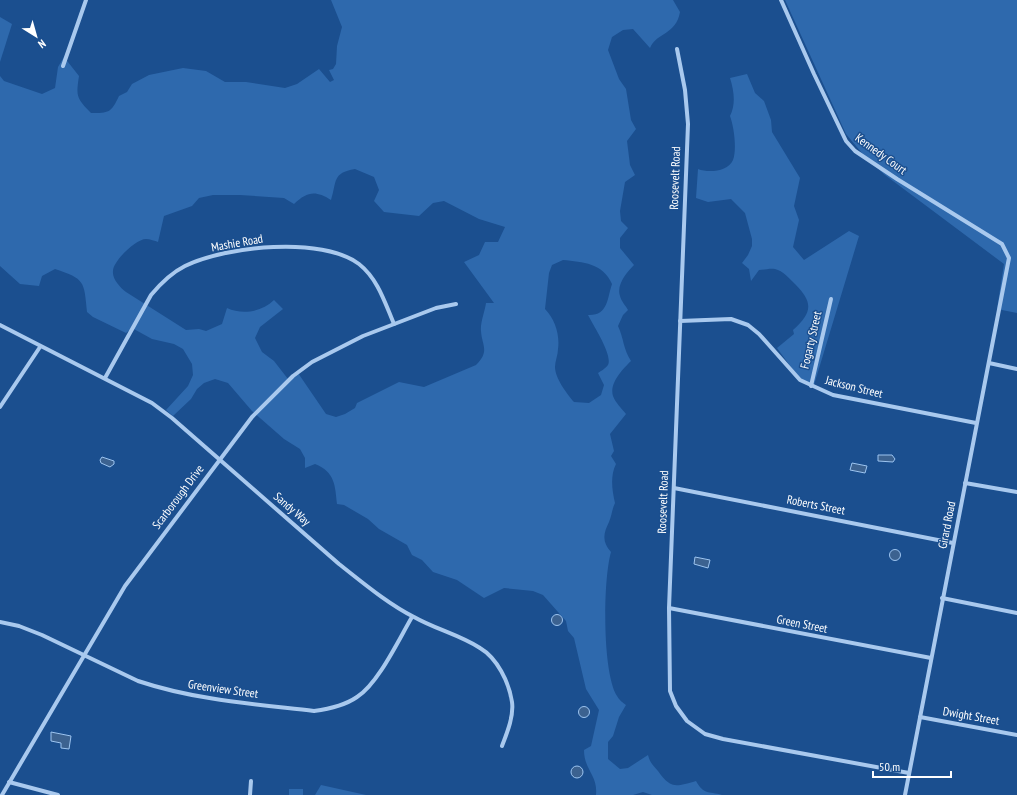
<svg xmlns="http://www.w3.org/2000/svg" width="1017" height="795" viewBox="0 0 1017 795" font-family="'PT Sans Narrow',sans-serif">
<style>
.green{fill:#2e69ad;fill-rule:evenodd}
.water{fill:#3c6290;stroke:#9cc4f0}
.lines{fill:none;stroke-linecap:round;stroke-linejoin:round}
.minor{stroke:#a9c9ee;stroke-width:4}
.labels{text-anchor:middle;stroke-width:3;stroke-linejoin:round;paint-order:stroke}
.street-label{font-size:12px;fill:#fff;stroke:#1b4f8f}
</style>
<rect width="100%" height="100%" fill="#1b4f8f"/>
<!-- green -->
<g class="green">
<path d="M331,0H673L680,12C676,35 657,32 650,48L633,29L623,30L612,37L608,50L619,79L626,89L631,120L636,129L627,141L630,165L635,175L625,182L620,211L621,221L628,228L620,238V248L634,265C627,272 616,285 620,296C621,301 626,306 628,310L623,315L618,326C624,339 623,349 631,361C623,369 609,383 613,396C615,402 622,409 626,414L610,434L614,451L611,456L616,464C610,476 612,490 615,503C612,509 612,515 609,522C603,534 602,542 611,552C603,580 602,672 617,696C619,700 623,703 626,705L619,717L613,736L608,742V759L620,769L628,768L648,755C650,763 653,765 658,771C671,789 675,787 696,781C704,795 708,791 722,795H652L643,792L633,795H596C598,775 584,770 584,750L591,746L599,710L586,689L574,638L568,631L566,621L543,595L533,591L504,588L484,598L457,580L433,572L422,560L412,555L407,545L379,529L368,519L344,505L337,504C335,485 335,472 315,464L305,468V458L300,449L284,439L252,411L228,383L215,379L204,383L197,389L191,399L173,416L166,410L188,386L193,375L192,364L183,349L174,344L152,339L132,328L126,333L93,317L87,312C84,281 85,279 55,269L42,276L39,286L20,284L0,266V76L4,81L42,94L55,88L58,67L64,57L79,76C76,96 76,98 91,113C109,113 111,113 119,96L127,92L132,84L149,75L183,68L206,71L225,82H246L285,88L297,84L319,69L330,82L334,80L329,70L333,69L336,64L337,46L342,27ZM355,169L374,177L379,190L374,201L384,212L419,216L433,203L444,201L479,219L505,227L498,242H485L479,255L464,262L494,303H486C485,311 480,323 481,331C482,346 490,351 476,365L424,387L399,382L357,403L355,408L345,414L336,417L326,414L298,373L288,379L274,361L262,352L255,338L260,327L283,309L274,300C262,312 242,315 227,308L222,324L206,331L199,329L186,330L126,292C120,287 112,279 113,271C113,261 136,239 146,239C150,239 155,241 158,242L164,216L192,206L199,198L213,195H240L284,198L294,204C307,192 315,190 331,200C337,181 332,173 355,169ZM563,260C583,262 603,263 612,284C607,299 608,316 588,315C593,325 613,355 608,365C606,368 601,371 598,373L604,385L601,395L589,403L574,402C567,394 555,378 555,367C555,361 558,355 558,349C560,335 555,319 545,309L549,273L552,265Z"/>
<path d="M785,0H1017V313L997,309L1004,264L885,175L866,158L846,134Z"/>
<path d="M0,17L12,24L0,62Z"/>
<path d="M747,74L755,93L764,101L771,120L772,132L800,178L794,206L799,220L793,247L804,260L849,231L859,236L814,385L799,378L777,348L794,334L793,330C813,312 813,302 795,284C789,278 783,271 775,269C770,268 764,270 759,270L751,281L749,269L742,263L748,255L752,246V239L745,213L731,199L708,202L696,198L698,169C708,173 728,172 733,160C737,149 734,127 730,116C736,104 734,91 730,78Z"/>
<path d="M321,785L366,795H315Z"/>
<rect x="289" y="789" width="14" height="6"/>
</g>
<!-- water -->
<g class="water">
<path d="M878,455H892L895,459L893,462L878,461Z"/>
<path d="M102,457L114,461V464L110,467L101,463L100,460Z"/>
<path d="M852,463L867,466L865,473L850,470Z"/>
<circle cx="895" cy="555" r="5.5"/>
<path d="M695,557L710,560L708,568L694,564Z"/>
<circle cx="557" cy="620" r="5.5"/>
<circle cx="584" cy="712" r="5.5"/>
<path d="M51,732L71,736L69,749L61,748V743L51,741Z"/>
<circle cx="577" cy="772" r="6"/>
</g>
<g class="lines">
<!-- minor -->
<g class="minor">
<path d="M781,0L814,74L846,141L855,151L897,179L1002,244L1009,258L905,795"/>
<path d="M677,49L685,90L688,124L669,608L670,691L676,706L687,721L705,734L723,739L909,773"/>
<path d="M63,66L86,0"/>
<path d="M680,321L731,319L748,325L759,334L800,380L833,395L976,423"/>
<path d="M0,325L152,403L172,418L339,564C362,582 388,604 414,617C435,629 460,635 480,648C497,658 509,682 512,702C514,716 507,733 502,746"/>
<path d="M989,363L1017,369"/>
<path d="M105,378L151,295C161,283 171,273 185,266C226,246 322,236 359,264C378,279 385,303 394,324"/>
<path d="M811,386L831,299"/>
<path d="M0,407L40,347"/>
<path d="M965,483L1017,492"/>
<path d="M674,488L953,543"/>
<path d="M942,598L1017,613"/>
<path d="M669,608L931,658"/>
<path d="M0,622L19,626L42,635L138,681C195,700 254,704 314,711C329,709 344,706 357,697C378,684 399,639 412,617"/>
<path d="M920,717L1017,735"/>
<path d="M9,782L58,795"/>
<path d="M2,795L125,586L252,417L293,376L312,362L363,336L436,308L456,304"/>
<path d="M250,795L251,781"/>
</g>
</g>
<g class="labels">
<!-- street labels -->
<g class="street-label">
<text transform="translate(881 154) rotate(36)" y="4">Kennedy Court</text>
<text transform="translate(675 178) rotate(-88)" y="4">Roosevelt Road</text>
<text transform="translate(237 243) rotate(-10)" y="4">Mashie Road</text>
<text transform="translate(811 340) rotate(-77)" y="4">Fogarty Street</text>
<text transform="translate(854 387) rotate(14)" y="4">Jackson Street</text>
<text transform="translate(178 497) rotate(-53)" y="4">Scarborough Drive</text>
<text transform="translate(663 502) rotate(-88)" y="4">Roosevelt Road</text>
<text transform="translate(816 505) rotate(11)" y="4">Roberts Street</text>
<text transform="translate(292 509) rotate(41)" y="4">Sandy Way</text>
<text transform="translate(947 525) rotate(-79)" y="4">Girard Road</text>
<text transform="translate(802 624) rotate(11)" y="4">Green Street</text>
<text transform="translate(223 689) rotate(8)" y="4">Greenview Street</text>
<text transform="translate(971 716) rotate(10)" y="4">Dwight Street</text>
</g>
</g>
<!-- north arrow -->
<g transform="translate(36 36) rotate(143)" stroke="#1b4f8f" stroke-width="3" paint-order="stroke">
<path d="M0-3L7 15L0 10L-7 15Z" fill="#ffffff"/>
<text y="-6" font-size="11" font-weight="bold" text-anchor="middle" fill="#ffffff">N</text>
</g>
<!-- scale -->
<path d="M873 771v6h78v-6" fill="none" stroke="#ffffff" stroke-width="2"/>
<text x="879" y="771" font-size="12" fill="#ffffff" stroke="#1b4f8f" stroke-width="3" paint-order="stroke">50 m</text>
</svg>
